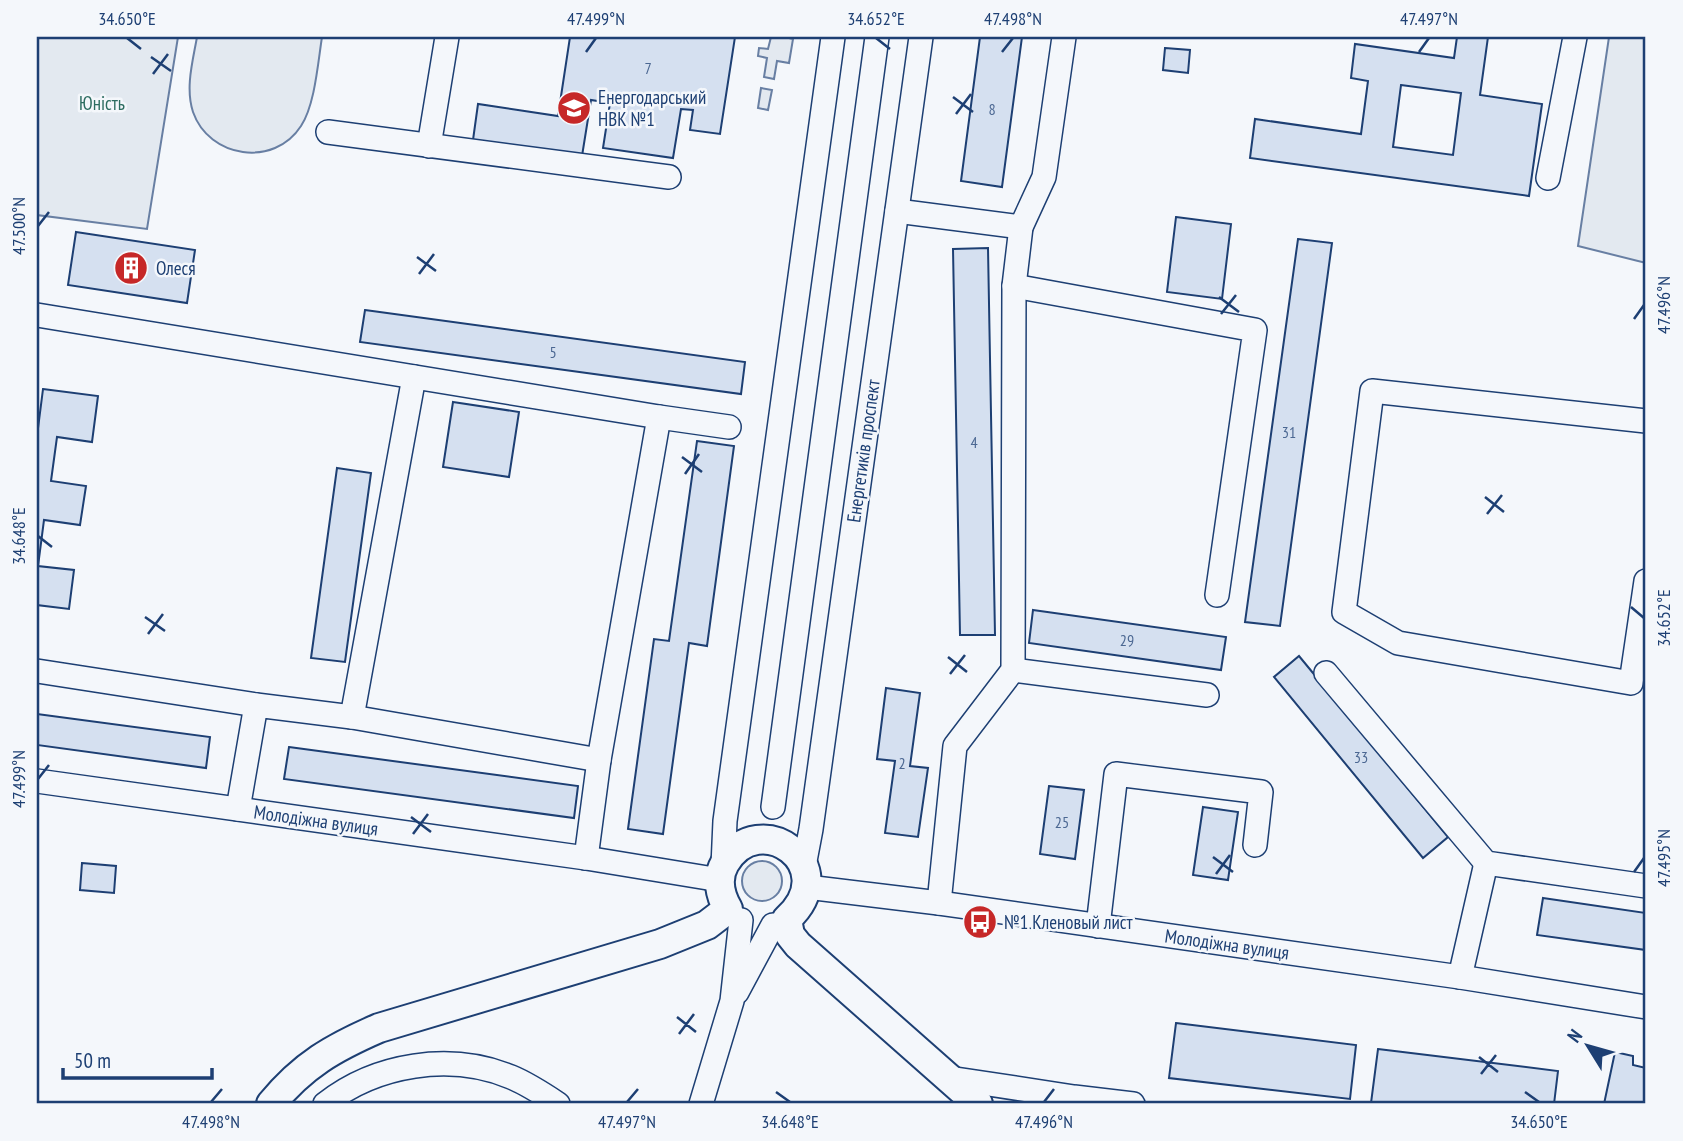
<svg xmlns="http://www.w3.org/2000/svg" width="1683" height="1141" viewBox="0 0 1683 1141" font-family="'PT Sans Narrow',sans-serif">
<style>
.green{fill:#e3e9f0;stroke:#687fa3;stroke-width:2}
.building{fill:#d5e0f0;stroke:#1d3f73;stroke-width:2;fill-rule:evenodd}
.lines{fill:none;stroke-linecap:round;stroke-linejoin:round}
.minor-casing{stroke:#1d3f73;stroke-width:26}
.major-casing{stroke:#1d3f73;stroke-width:32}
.minor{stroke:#f4f7fb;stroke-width:23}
.major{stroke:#f4f7fb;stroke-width:28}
.ticks{fill:none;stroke:#1d3f73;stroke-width:2.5}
.labels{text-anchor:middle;stroke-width:5;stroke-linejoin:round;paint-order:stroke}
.number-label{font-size:16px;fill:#4b6792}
.poi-label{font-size:19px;fill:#1d3f73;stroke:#f4f7fb;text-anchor:start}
.park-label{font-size:19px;fill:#2c6c60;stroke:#f4f7fb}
.street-label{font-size:19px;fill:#1d3f73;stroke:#f4f7fb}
.neatline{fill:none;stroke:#1d3f73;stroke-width:2.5}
.ticks-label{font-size:18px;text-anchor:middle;fill:#1d3f73}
</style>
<rect width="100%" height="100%" fill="#f4f7fb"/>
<!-- green -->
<g class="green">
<path d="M37,37H178L147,229L37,215Z"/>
<path d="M197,37H322C318,62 315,105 301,126C274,168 209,158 193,112C185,88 193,60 197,37Z"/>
<path d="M771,37H785L793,39L789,63L777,61L774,79L764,77L767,58L758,56L759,48L768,49Z"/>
<path d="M1609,37H1646V263L1578,246Z"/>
<path d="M761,88L772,90L768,110L758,108Z"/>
<circle cx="762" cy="881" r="20"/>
</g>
<!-- building -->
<g class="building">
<path d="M570,37H735L720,134L690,130L693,110L681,109L673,158L603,148L610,103L591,100L582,156L473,140L478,104L558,116Z"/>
<path d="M980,37H1022L1002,187L961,181Z"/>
<path d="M1457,37H1488L1480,95L1542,104L1529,196L1250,158L1255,119L1361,134L1368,81L1351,78L1355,44L1454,58ZM1401,85L1461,93L1453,155L1393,147Z"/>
<path d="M1165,48L1190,50L1188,73L1163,70Z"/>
<path d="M1176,217L1231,224L1222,299L1167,292Z"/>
<path d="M76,232L195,250L187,303L68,285Z"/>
<path d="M1298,239L1332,243L1280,626L1245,622Z"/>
<path d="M988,248L995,635H960L953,249Z"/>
<path d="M365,310L745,362L741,394L360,342Z"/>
<path d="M43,389L98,396L92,442L57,437L51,481L86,486L80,525L44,520L38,566L74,570L69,609L37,605V436Z"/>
<path d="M453,402L519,412L509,477L443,467Z"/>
<path d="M697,441L734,446L707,646L689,643L663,834L628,829L654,639L669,641Z"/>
<path d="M337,468L371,473L345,662L311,658Z"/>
<path d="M1033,610L1226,637L1221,670L1029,643Z"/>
<path d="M1299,656L1448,837L1423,858L1274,677Z"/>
<path d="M886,688L920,693L910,766L928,768L918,837L885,833L895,761L877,759Z"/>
<path d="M37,714L210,737L206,768L37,745Z"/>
<path d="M289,747L578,786L574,818L284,779Z"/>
<path d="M1049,786L1084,790L1075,859L1040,854Z"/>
<path d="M1203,807L1238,812L1228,880L1193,875Z"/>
<path d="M82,863L116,866L114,893L80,890Z"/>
<path d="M1543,898L1646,913V950L1537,935Z"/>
<path d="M1176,1023L1356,1045L1350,1099L1169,1078Z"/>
<path d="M1378,1049L1558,1071L1554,1104L1371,1103Z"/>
<path d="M1615,1052L1633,1056V1065L1646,1068V1104H1604Z"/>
</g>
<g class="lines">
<!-- minor casing -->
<g class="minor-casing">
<g id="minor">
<path d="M328,132L669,177"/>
<path d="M429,146L447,37"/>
<path d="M1548,178L1575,37"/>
<path d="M897,211L1021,227"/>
<path d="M1014,286L1255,330L1217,595"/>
<path d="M37,315L659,417L599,760L586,858"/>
<path d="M659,417L729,427"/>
<path d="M1646,421L1372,391L1344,612L1398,643L1631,683L1646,581"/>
<path d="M1013,670L1207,695"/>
<path d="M37,671L256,705"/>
<path d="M1326,673L1486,863L1646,886"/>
<path d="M352,717L414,377"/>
<path d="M37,781L586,858L720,880"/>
<path d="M773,807L877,37"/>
<path d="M238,809L256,705L352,717L599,760"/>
<path d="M723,866L725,821L833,37"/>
<path d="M804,866L811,829L921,37"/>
<path d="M807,887L939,903L1460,977L1646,1007"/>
<path d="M939,903L955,746L1013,670L1014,286L1021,227L1044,177L1064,37"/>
<path d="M1098,926L1116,774L1261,792L1255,845"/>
<path d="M1460,977L1486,863"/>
<path d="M737,992L773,925"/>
<path d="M949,1078L1074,1097L1133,1104"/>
<path d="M325,1104C376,1064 450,1052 511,1077C528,1084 543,1094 558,1104"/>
<path d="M701,1104L732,1001L741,920"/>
</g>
</g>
<!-- major casing -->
<g class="major-casing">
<path id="major" d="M271,1104C303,1065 333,1048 379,1028L660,944L707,925L728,909C720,895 716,878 725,863C759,805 845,866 787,919L790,935L798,945L978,1104"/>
</g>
<!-- minor -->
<use href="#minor" class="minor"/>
<!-- major -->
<use href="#major" class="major"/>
</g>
<!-- ticks -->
<path class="ticks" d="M127,38L141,49M876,38L890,49M586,52L596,38M1002,52L1013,38M1419,52L1429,38M151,57L171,71M153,74L168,54M953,97L973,112M956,114L971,94M38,226L49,212M417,257L436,271M419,274L434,254M1219,297L1239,312M1221,314L1236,295M1634,319L1644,305M682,457L702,472M685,474L699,454M1485,497L1504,512M1487,514L1502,495M38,536L52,547M1631,607L1644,618M145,617L165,631M148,634L163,614M948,657L967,672M950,674L965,655M38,779L49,765M411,817L431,832M413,834L428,814M1213,857L1233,872M1634,872L1644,858M1216,874L1230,855M677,1017L696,1032M679,1034L694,1014M1479,1057L1498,1072M1481,1074L1496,1055M776,1092L790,1102M1525,1092L1539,1102M211,1102L222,1089M627,1102L638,1089M1044,1102L1054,1089"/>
<!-- icons -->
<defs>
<g id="school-disc" transform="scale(1.75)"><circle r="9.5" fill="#c62828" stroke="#f4f7fb"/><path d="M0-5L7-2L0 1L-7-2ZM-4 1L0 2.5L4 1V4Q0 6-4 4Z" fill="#fff"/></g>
<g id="building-disc" transform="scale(1.75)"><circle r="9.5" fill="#c62828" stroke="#f4f7fb"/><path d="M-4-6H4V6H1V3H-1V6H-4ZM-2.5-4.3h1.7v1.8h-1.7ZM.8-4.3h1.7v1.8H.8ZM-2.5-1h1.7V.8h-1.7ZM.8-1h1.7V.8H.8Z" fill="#fff"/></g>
<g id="bus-disc" transform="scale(1.75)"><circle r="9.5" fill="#c62828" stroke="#f4f7fb"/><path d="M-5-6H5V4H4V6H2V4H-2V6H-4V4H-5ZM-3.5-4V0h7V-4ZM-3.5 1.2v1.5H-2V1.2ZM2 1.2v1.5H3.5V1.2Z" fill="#fff"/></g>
</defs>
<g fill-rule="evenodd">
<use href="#school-disc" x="574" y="108"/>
<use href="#building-disc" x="131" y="268"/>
<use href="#bus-disc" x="980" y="922"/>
</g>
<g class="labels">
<!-- number labels -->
<g class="number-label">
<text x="648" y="74">7</text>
<text x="992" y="115">8</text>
<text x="553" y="358">5</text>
<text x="1289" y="438">31</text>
<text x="974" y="448">4</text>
<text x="1127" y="646">29</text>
<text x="1361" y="763">33</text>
<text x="902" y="769">2</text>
<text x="1062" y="828">25</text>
</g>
<!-- poi labels -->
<g class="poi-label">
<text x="598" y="104">Енергодарський<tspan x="598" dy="22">НВК №1</tspan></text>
<text x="156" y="275">Олеся</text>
<text x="1004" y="929">№1 Кленовый лист</text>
</g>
<!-- park labels -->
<g class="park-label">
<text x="102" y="110">Юність</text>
</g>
<!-- street labels -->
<g class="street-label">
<text transform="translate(863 451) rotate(-82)" y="7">Енергетиків проспект</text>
<text transform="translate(316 820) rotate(8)" y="7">Молодіжна вулиця</text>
<text transform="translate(1227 944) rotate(8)" y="7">Молодіжна вулиця</text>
</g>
</g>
<!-- border -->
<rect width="1683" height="1141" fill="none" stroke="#f4f7fb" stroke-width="77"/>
<!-- north arrow -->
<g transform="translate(1588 1046) rotate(307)" stroke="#f4f7fb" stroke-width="5" paint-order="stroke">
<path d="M0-5L12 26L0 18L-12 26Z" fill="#1d3f73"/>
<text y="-10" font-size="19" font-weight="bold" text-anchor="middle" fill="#1d3f73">N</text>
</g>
<!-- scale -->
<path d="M63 1068v10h149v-10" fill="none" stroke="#1d3f73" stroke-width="3.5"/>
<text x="74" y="1068" font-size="21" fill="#1d3f73" stroke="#f4f7fb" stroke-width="5" paint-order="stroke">50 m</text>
<rect x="38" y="38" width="1606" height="1064" class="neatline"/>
<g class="ticks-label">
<text x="127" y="25">34.650°E</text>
<text x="596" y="25">47.499°N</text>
<text x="876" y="25">34.652°E</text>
<text x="1013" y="25">47.498°N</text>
<text x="1429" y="25">47.497°N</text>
<text transform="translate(19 226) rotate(-90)" y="6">47.500°N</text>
<text transform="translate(1664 305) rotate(-90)" y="6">47.496°N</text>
<text transform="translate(19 536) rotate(-90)" y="6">34.648°E</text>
<text transform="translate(1664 618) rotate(-90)" y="6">34.652°E</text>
<text transform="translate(19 779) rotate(-90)" y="6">47.499°N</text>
<text transform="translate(1664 858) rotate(-90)" y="6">47.495°N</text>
<text x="211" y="1128">47.498°N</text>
<text x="627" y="1128">47.497°N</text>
<text x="790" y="1128">34.648°E</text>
<text x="1044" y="1128">47.496°N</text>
<text x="1539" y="1128">34.650°E</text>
</g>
</svg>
